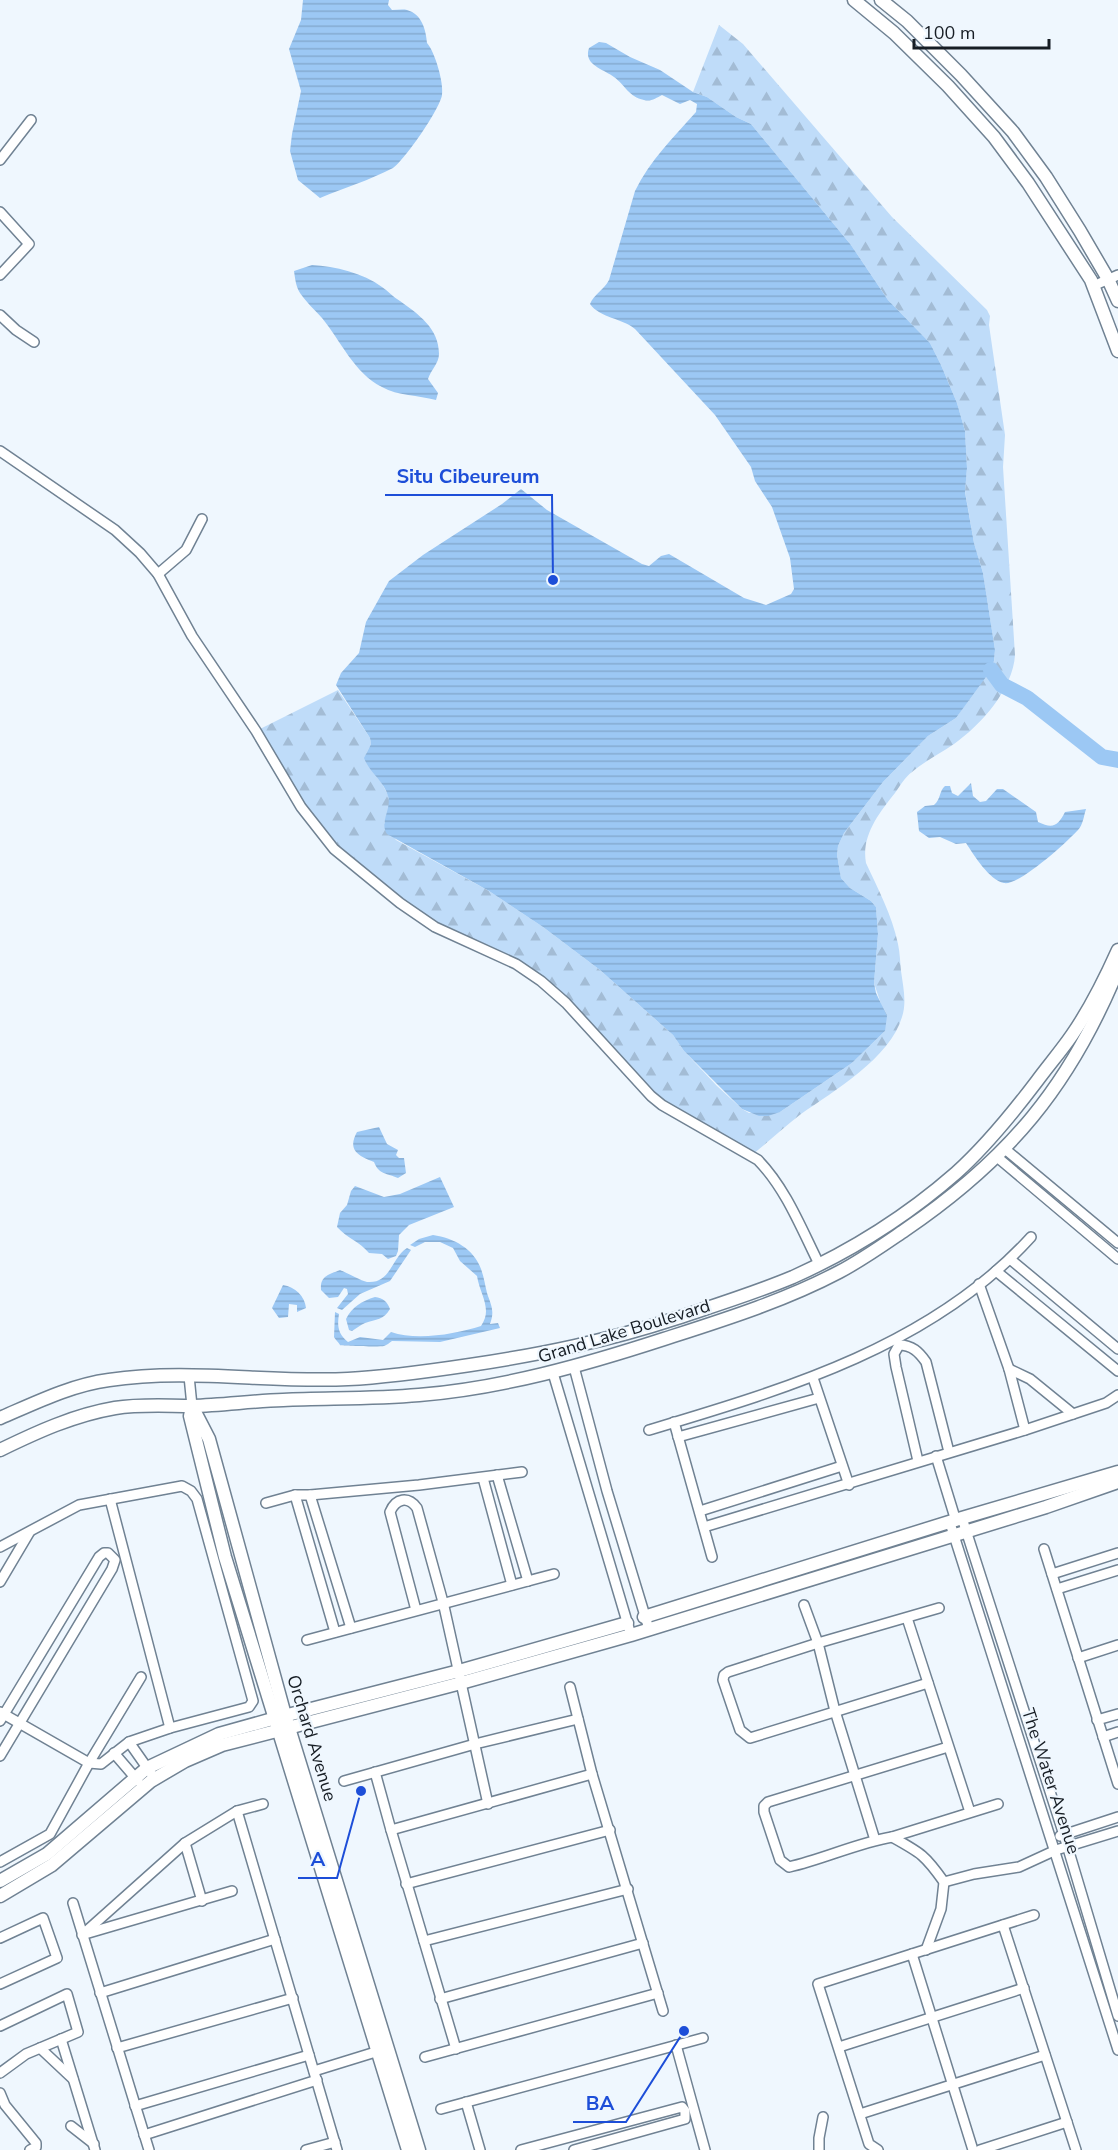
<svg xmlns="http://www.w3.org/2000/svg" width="1118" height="2150" viewBox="0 0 1118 2150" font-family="'Nunito Sans',sans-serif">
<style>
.forest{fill:url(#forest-firs)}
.water{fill:url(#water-rules)}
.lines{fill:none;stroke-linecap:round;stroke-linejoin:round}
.river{stroke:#9cc8f4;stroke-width:16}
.minor-casing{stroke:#708293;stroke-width:12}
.tertiary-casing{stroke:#708293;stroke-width:15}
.minor{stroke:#fff;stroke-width:9}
.tertiary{stroke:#fff;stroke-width:12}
.labels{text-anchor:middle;stroke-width:4.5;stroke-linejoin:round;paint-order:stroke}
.street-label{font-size:18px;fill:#161d24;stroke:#eff7fe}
.leader{fill:none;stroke:#1d4ed8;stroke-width:2}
.callout-dot{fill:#1d4ed8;stroke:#eff7fe;stroke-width:2}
.callout-label{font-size:20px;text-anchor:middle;font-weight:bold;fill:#1d4ed8;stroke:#eff7fe;stroke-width:4.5;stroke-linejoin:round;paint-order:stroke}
</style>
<defs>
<pattern id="forest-firs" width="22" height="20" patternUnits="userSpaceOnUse" patternTransform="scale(1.5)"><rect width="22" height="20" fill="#bfdcf9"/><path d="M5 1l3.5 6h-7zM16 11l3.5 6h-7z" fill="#a3bcd5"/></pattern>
<pattern id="water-rules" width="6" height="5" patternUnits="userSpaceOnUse" patternTransform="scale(1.5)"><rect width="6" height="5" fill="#9cc8f4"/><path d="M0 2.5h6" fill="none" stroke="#86abd1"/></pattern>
</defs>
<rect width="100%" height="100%" fill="#eff7fe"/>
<!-- forest -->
<path class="forest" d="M719,25L743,44L892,217L987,310L990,316L989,325L1005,435L1003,467L1015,655C1013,689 981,725 954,744C941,753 925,761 912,772C905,777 900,786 895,793C879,813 861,836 866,863C878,889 892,915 898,944C900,953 900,962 901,971C903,986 907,1002 902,1017C890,1058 834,1091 801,1114C784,1127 768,1142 752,1155L662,1105L541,981L435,927L325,839L256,731L338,690L370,738L371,744L366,754L388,795L390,805L384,823L396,840L489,891L543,927L600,970L673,1035L684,1051L717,1086L742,1109L749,1113L780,1112L852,1063L885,1031L881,1004L874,983L878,934L876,907L871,901L850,888L841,878L837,855L838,846L844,833L883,782L928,736L956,718L994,662L995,650L983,573L974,543L965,491L967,468L965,431L957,403L941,365L930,343L888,300L851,245L751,124L736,117L707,97L693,92Z"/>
<!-- water -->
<g class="water">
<path d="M303,0H389L388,5L392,10C397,10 403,9 407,10C422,14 426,30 427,43C435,52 444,83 442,95C440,109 404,161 393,168C370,180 344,188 320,198L298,180L290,151L292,134L301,91L289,49L301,20Z"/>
<path d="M599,42L606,43L630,57L660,70L693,92L707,97L736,117L751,124L851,245L888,300L930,343L941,365L957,403L965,431L967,468L965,492L974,543L983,573L995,650L994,661L991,670L956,718L928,736L883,782L844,833L838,846L837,855L841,878L850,888L871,901L876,907L878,934L874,983L876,993L887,1016L885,1031L852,1063L780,1112L768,1116H759L742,1109L684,1051L673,1035L600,970L543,927L489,891L387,834C379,822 392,809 388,796C384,781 369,772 364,758L371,744L370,738L336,685L341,673L359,653L366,622L389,581L423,555L502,504L521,489L547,510L642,564L649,566L661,556L669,554L744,598L766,605L791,594L794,589L790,558L772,507L755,481L751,467L715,415L635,329C622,318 600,318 590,304C594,294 604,290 609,280L635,191C650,160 673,138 696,112L697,104L690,100L680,104L662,95C656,98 651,102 644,100C629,97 625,85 614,77C604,69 583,65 589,48Z"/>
<path d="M312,265C335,266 363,273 382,287C388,291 393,297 400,301C418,314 439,328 439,354C439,363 431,370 428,379L438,393L436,400C418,395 398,396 382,387C354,373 341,341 322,318C315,310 306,302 300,293C296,287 295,278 294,271Z"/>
<path d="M971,783L973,796L980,802L986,801L997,789H1003L1036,812L1038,822C1053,829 1058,826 1065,812L1086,809C1084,815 1083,825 1078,830C1067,842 1019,886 1004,883C989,880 974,855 966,843L956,844L940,837L929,838L919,831L917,812L925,806L934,805C941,799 939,791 945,786H950L952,793L958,796Z"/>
<path d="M379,1127L387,1144L398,1150L396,1155L399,1158H404L406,1173L398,1178C387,1173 379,1175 374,1162C358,1156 347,1150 357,1132Z"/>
<path d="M440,1177L454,1207L409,1225L399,1235L398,1251L396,1256L388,1259L382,1254L369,1253C360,1242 347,1238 337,1227L340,1213L347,1205L351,1191L355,1186L384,1197L400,1194Z"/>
<path d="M433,1235C454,1238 474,1249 481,1269C484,1277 485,1285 487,1293C491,1305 495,1311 490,1324L498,1323L500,1328L440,1342L392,1341C389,1343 387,1345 384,1346C380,1347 343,1346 340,1345C340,1344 334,1338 334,1337L335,1312L339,1314C337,1326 338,1334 348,1342L360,1337L383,1340L391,1332C417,1341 456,1334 481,1326C493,1309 480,1295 477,1276L460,1261L453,1248L440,1242H425L415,1247L410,1245L419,1239Z"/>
<path d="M407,1248L411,1250L390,1281L360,1294L342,1310L337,1308L348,1294L347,1289L344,1288L338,1297L329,1298L321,1290C320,1276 328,1275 340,1270C347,1273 362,1281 367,1282C391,1284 391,1258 407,1248Z"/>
<path d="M283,1285C295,1287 305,1296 306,1308L297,1312V1305L289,1304L288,1317L279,1318L272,1308Z"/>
<path d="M375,1297C383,1298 387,1301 390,1309C384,1320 376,1319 365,1323C360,1325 357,1328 352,1331L349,1330L346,1319C352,1307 362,1301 375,1297Z"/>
</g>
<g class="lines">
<!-- river -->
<path class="river" d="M991,670L1002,685L1027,698L1102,757L1118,760"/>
<!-- minor casing -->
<g class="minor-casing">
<g id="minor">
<path d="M0,160L31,120"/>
<path d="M0,212L29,244L0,275"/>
<path d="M1093,286L1118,275"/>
<path d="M0,315L16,330L34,342"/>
<path d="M0,451L115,530L140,553L158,574L192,636L256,731L301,807L334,849L400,903L435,927L516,964L541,981L566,1003L651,1096L662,1105L758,1160C786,1189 801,1228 819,1264"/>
<path d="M158,574L186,550L202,519"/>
<path d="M1005,1149L1118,1243"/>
<path d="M997,1157L1118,1259"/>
<path d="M1010,1259L1118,1349"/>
<path d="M996,1271L1118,1371"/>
<path d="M979,1284L1009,1369L1025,1430"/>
<path d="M574,1367L607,1491L649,1629"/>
<path d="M1009,1369L1030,1379L1073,1414"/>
<path d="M553,1373L631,1635"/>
<path d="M189,1376L192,1406"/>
<path d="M813,1378L849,1485"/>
<path d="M674,1422L712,1557"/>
<path d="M649,1430C786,1389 932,1346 1031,1237"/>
<path d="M678,1437L819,1398"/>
<path d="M936,1456L956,1521"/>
<path d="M918,1461L896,1367L894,1354L899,1345C912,1345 919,1352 926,1362L949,1452"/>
<path d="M497,1475L528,1581"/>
<path d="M483,1478L512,1585"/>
<path d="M295,1495L335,1632"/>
<path d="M310,1495L351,1628"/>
<path d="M110,1499L170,1728"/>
<path d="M266,1503L295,1495H310L419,1485L522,1472"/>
<path d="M700,1511L842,1466"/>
<path d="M962,1518L1064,1835L1118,2016"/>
<path d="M950,1523L1118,2050"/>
<path d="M704,1527L1025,1430L1106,1403L1118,1395"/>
<path d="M0,1547L79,1505L182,1486L191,1491L197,1499L253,1701L249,1707L170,1728L129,1742L101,1764L89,1763L0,1712"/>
<path d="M1044,1549L1118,1784"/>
<path d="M1052,1574L1118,1553"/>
<path d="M0,1582L29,1533"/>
<path d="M1057,1589L1118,1570"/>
<path d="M804,1605L818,1643L835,1711L875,1840"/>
<path d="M416,1610L390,1512C396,1498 408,1496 417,1508L443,1602L488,1804"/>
<path d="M907,1618L970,1812"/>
<path d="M307,1640L554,1574"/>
<path d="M1078,1658L1118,1645"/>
<path d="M928,1683L750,1738L740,1730L723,1680L724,1675L728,1672L818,1643L939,1608"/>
<path d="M570,1687L592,1774L663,2011"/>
<path d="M1097,1720L1118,1714"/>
<path d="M0,1721L99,1557L104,1553H108L115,1560L112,1569L0,1756"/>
<path d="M1103,1737L1118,1732"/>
<path d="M129,1742L155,1779"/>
<path d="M948,1747L768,1802L764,1806V1812L780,1860L789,1867C824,1859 857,1843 892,1837L998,1804"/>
<path d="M114,1753L138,1781"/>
<path d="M375,1772L391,1830L456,2049"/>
<path d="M344,1781L475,1744L578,1719"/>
<path d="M237,1811L337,2150"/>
<path d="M391,1830L592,1774"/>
<path d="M1060,1836L1118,1817"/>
<path d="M892,1837C921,1853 925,1855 944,1882L941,1909L926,1950"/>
<path d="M185,1843L202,1901"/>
<path d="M0,1862L50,1834L89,1763L141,1677"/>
<path d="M944,1882L974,1874L1019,1867L1056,1850L1118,1831"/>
<path d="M406,1884L610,1830"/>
<path d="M73,1903L149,2150"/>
<path d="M1003,1925L1076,2150"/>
<path d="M85,1934L232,1891"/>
<path d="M82,1935L185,1843L237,1811L263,1804"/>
<path d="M0,1938L43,1918L57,1958L0,1984"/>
<path d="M424,1941L628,1889"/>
<path d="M912,1954L973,2150"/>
<path d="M100,1993L275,1939"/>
<path d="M440,1999L643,1943"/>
<path d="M0,2026L67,1994L78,2032L26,2054L0,2073"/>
<path d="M61,2039L95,2150"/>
<path d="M676,2045L705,2150"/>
<path d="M839,2047L1024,1988"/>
<path d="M40,2048L73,2079"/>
<path d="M117,2048L293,1998"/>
<path d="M425,2057L658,1993"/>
<path d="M314,2071L382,2050"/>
<path d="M0,2093L5,2105L36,2143V2147L30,2150"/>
<path d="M466,2102L480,2150"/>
<path d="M135,2106L309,2055"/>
<path d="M441,2109L703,2038"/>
<path d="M860,2114L1045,2055"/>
<path d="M71,2126L94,2144"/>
<path d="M144,2135L317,2080"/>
<path d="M306,2150L335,2142"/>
<path d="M521,2150L682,2107L685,2111V2119L574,2150"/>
<path d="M819,2150V2138L823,2117"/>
<path d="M878,2150L869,2144L818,1984L1034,1915"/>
<path d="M980,2150L1067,2122"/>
</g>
</g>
<!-- tertiary casing -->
<g class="tertiary-casing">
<g id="tertiary">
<path d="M854,0L894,33L948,86L994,137L1028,183L1091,280L1118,351"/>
<path d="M881,0L907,21L961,75L1013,132L1046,177L1080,231L1108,279L1118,301"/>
<path d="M192,1406L209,1439L285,1715L419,2150"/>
<path d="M192,1407L190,1416L225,1557L408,2150"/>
<path d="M0,1418C35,1403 71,1385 109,1380C188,1368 269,1383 348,1379C389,1377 430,1371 470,1365C543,1354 607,1341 677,1318C716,1305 755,1293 793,1277C851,1251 908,1215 956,1173C986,1146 1012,1114 1037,1081C1048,1066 1061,1051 1072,1035C1090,1009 1105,979 1118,950"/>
<path d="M0,1450C37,1432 74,1415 115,1408C141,1404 166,1406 192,1406C223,1405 253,1401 283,1400C328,1398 373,1399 419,1395C503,1388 584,1365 664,1339C723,1320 784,1301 839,1272C862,1260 883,1245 905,1230C1009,1159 1070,1086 1118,969"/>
<path d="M644,1617L962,1518L1118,1472"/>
<path d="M0,1881L47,1854L147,1768L219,1734L276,1718L459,1671L627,1623"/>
<path d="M0,1896L52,1865L151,1781L185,1761L222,1745L461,1683L631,1635L1046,1507L1118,1482"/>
</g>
</g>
<!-- minor -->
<use href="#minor" class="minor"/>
<!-- tertiary -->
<use href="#tertiary" class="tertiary"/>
</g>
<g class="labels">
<!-- street labels -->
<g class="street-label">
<text transform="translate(624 1331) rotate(-17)" y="6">Grand Lake Boulevard</text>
<text transform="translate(312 1738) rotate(73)" y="6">Orchard Avenue</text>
<text transform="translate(1051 1781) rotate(72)" y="6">The Water Avenue</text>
</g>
</g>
<!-- callouts -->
<path class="leader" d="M553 580L552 495H385M361 1791L337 1878H298M684 2031L626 2122H573"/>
<g class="callout-dot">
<circle cx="553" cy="580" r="6"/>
<circle cx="361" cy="1791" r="6"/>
<circle cx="684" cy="2031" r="6"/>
</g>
<g class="callout-label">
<text x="468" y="483">Situ Cibeureum</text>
<text x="318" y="1866">A</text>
<text x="600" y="2110">BA</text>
</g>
<!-- scale -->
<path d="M914 39v9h135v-9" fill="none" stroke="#161d24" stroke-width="3"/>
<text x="923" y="39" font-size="18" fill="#161d24" stroke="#eff7fe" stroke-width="4.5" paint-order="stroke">100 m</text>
</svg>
